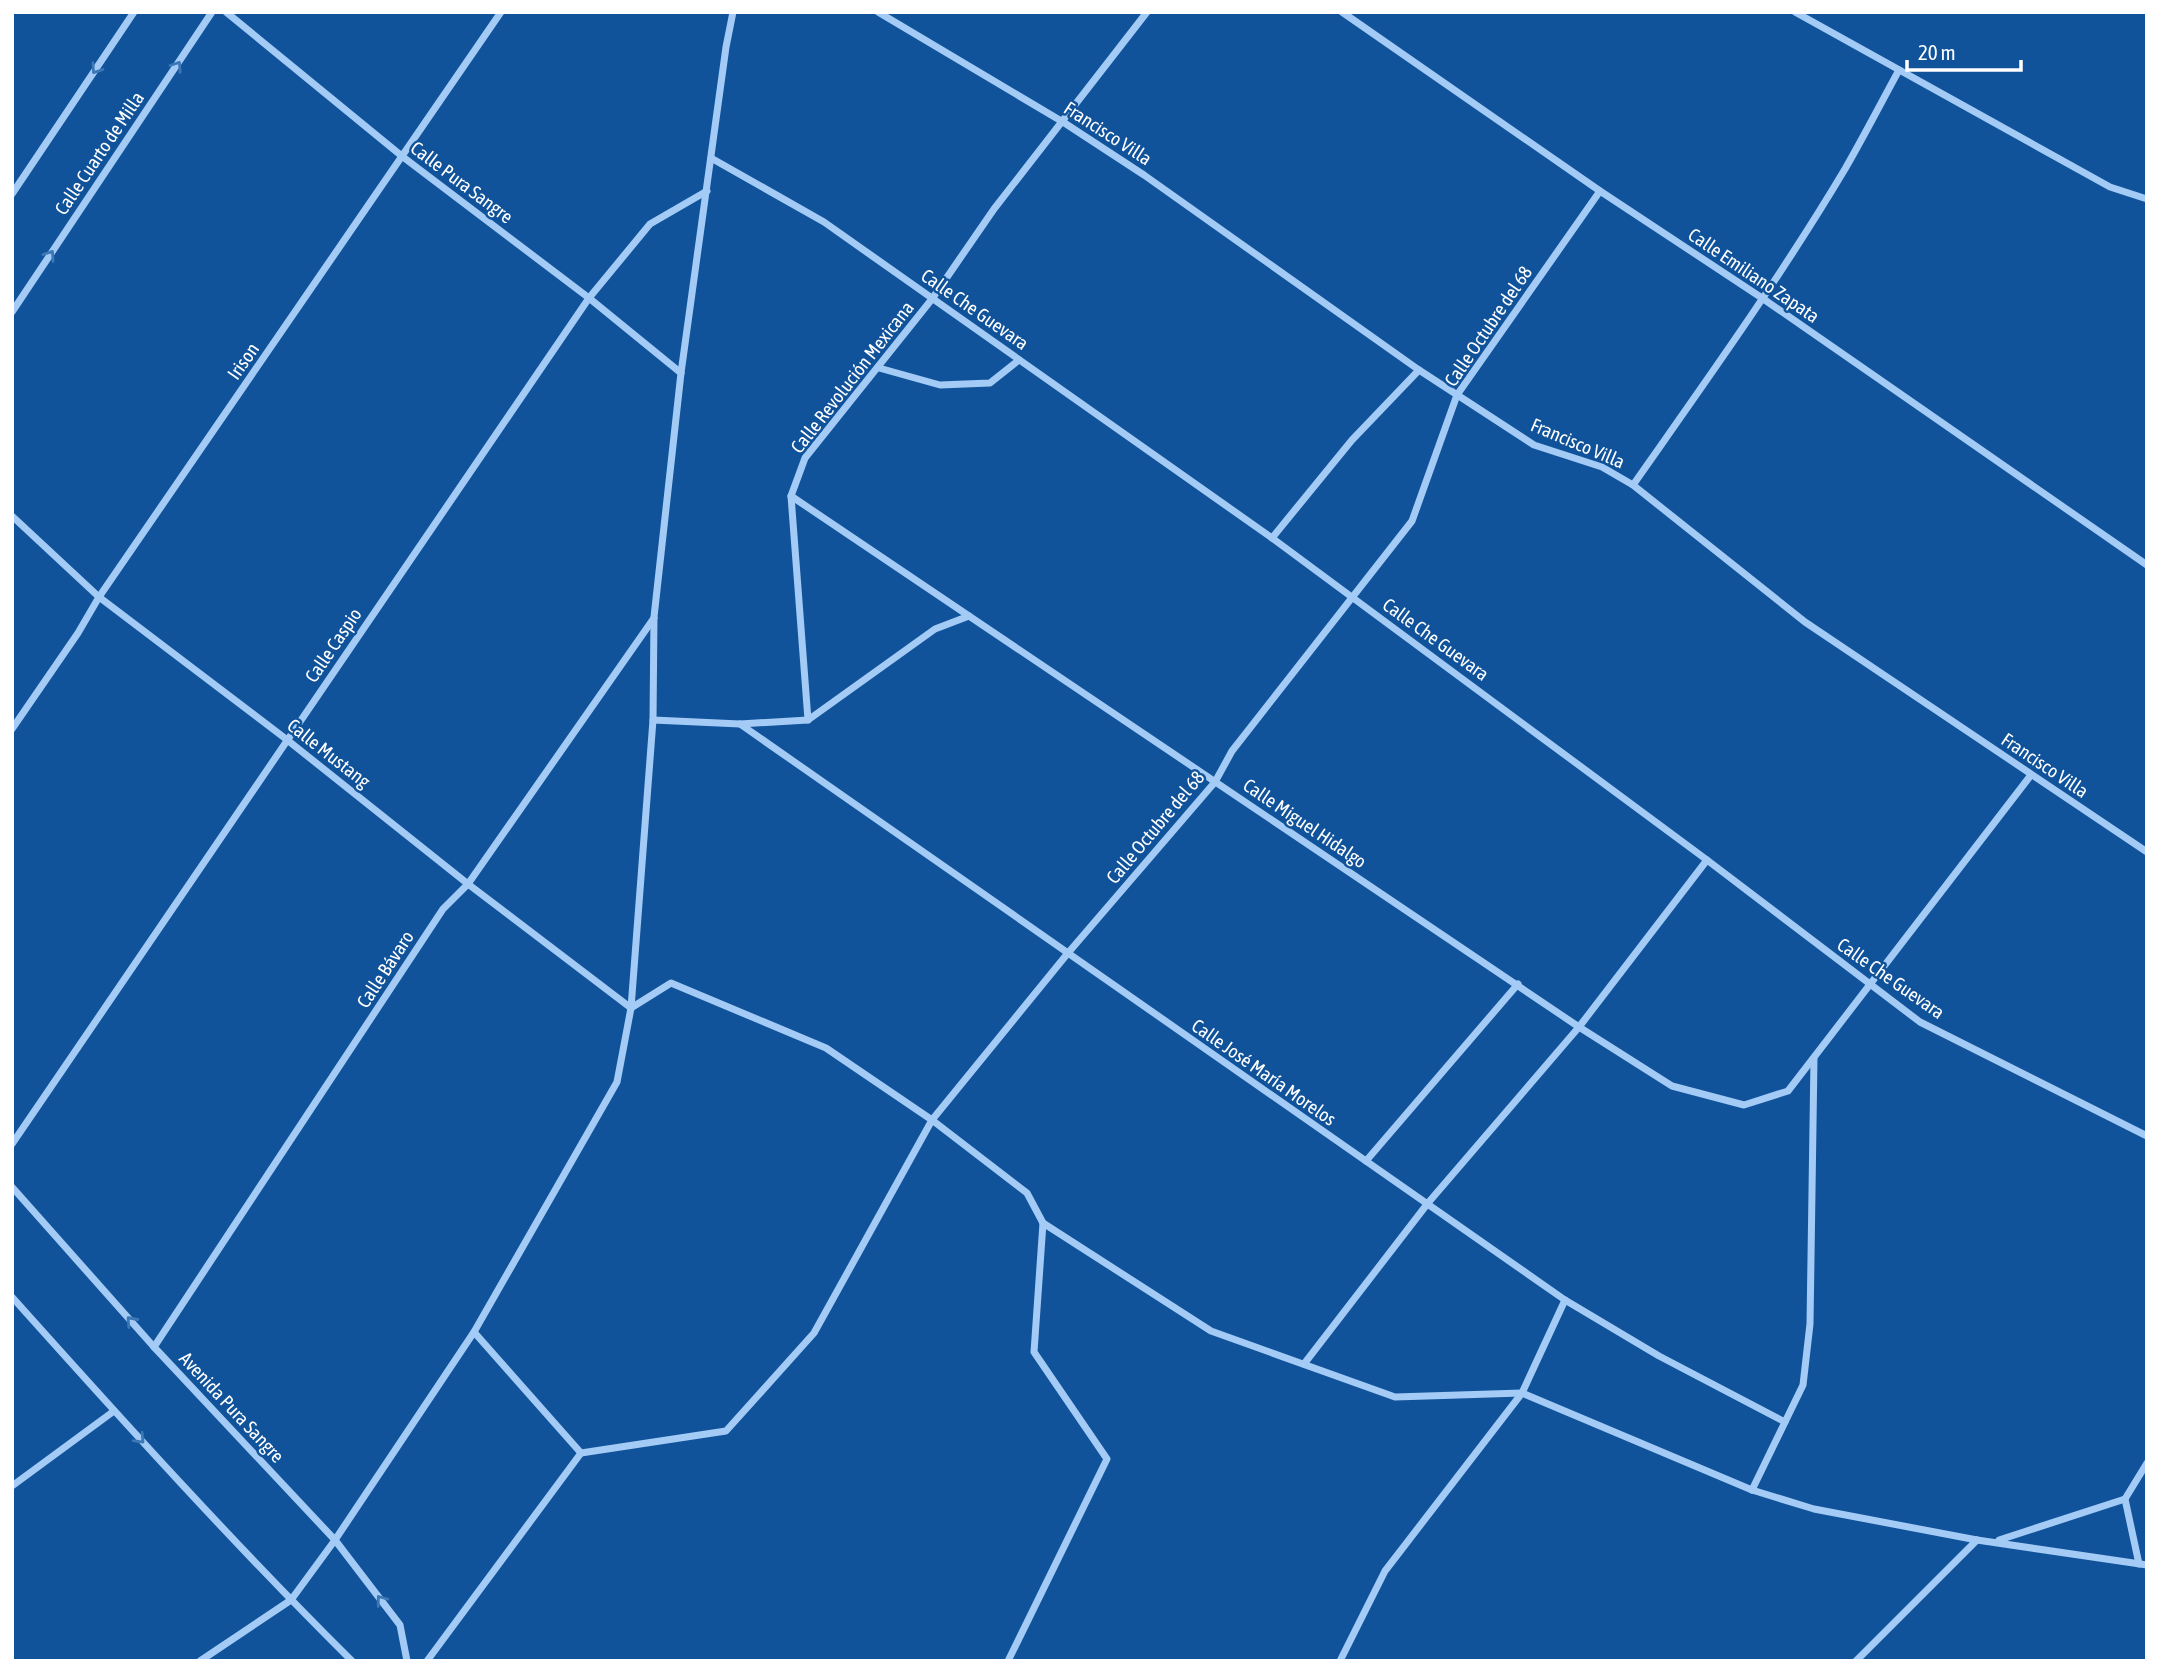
<svg xmlns="http://www.w3.org/2000/svg" width="2159" height="1673" viewBox="0 0 2159 1673" font-family="'Asap Condensed',sans-serif">
<style>
.lines{fill:none;stroke-linecap:round;stroke-linejoin:round}
.minor{stroke:#a3cbf5;stroke-width:7}
.oneway{stroke:#3c77b6}
.labels{text-anchor:middle;stroke-width:5;stroke-linejoin:round;paint-order:stroke}
.street-label{font-size:19px;fill:#fff;stroke:#10539b}
</style>
<rect width="100%" height="100%" fill="#10539b"/>
<g class="lines">
<!-- minor -->
<g class="minor">
<path d="M226,12L403,157L589,298L681,373"/>
<path d="M878,12L1063,122L1144,175L1419,370L1534,445L1602,467L1633,485L1805,622L2147,852"/>
<path d="M1342,12L1600,191L1762,298L2147,565"/>
<path d="M1795,12L2110,187L2147,199"/>
<path d="M711,158L824,222L1272,538L1707,860L1920,1022L2147,1136"/>
<path d="M12,194L134,12"/>
<path d="M12,312L212,12"/>
<path d="M879,368L940,385L990,383L1019,360"/>
<path d="M1633,485C1706,381 1780,278 1845,169C1864,136 1881,103 1899,70"/>
<path d="M791,496L1579,1027L1672,1086L1744,1105L1788,1091L2031,775"/>
<path d="M12,516L99,597L286,739L468,884L631,1008L671,983L826,1048L932,1120L1027,1193L1043,1223L1034,1352L1107,1459L1008,1661"/>
<path d="M1272,538L1352,440L1419,370"/>
<path d="M653,720L740,724L808,720L935,629L969,616"/>
<path d="M808,720L791,496L805,458L932,299L994,209L1147,12"/>
<path d="M740,724L1565,1300L1659,1356L1785,1422"/>
<path d="M12,729L78,633L99,597L501,12"/>
<path d="M12,1144L589,298L650,224L707,191"/>
<path d="M1366,1161L1518,984"/>
<path d="M12,1187L154,1347L335,1540L400,1625L407,1661"/>
<path d="M1043,1223L1211,1331L1395,1397L1522,1393L1752,1490L1814,1509L1977,1540L2147,1565"/>
<path d="M12,1297C123,1421 234,1544 352,1661"/>
<path d="M474,1332L581,1453L726,1431L814,1333L932,1120L1068,953L1215,782L1232,751L1412,521L1457,395L1600,191"/>
<path d="M154,1347L443,909L468,884L654,618"/>
<path d="M1304,1364L1428,1203L1579,1027L1707,860"/>
<path d="M12,1486L114,1411"/>
<path d="M1752,1490L1803,1385L1810,1324L1814,1058"/>
<path d="M1999,1540L2125,1499"/>
<path d="M2139,1564L2125,1499L2147,1463"/>
<path d="M200,1661L291,1600L335,1540L474,1332L617,1082L631,1008L653,720L654,617L681,373L726,47L733,12"/>
<path d="M427,1661L581,1453"/>
<path d="M1340,1661L1385,1571L1522,1393L1565,1300"/>
<path d="M1856,1661L1977,1540"/>
</g>
</g>
<!-- one-way arrows -->
<defs><path id="oneway-chevron" d="M-2-3.5L2.5 0L-2 3.5" fill="none" stroke-width="1.6" stroke-linecap="round" stroke-linejoin="round" transform="scale(1.75)"/></defs>
<g class="oneway">
<use href="#oneway-chevron" transform="translate(177 66) rotate(-56)"/>
<use href="#oneway-chevron" transform="translate(96 69) rotate(124)"/>
<use href="#oneway-chevron" transform="translate(50 255) rotate(-56)"/>
<use href="#oneway-chevron" transform="translate(131 1321) rotate(-132)"/>
<use href="#oneway-chevron" transform="translate(140 1439) rotate(47)"/>
<use href="#oneway-chevron" transform="translate(381 1600) rotate(-127)"/>
</g>
<g class="labels">
<!-- street labels -->
<g class="street-label">
<text transform="translate(1108 133) rotate(33)" y="7">Francisco Villa</text>
<text transform="translate(99 153) rotate(-56)" y="7">Calle Cuarto de Milla</text>
<text transform="translate(462 182) rotate(37)" y="7">Calle Pura Sangre</text>
<text transform="translate(1754 275) rotate(34)" y="7">Calle Emiliano Zapata</text>
<text transform="translate(975 309) rotate(35)" y="7">Calle Che Guevara</text>
<text transform="translate(1488 326) rotate(-56)" y="7">Calle Octubre del 68</text>
<text transform="translate(243 361) rotate(-55)" y="7">Irison</text>
<text transform="translate(852 377) rotate(-52)" y="7">Calle Revolución Mexicana</text>
<text transform="translate(1578 443) rotate(23)" y="7">Francisco Villa</text>
<text transform="translate(1436 639) rotate(36)" y="7">Calle Che Guevara</text>
<text transform="translate(333 645) rotate(-56)" y="7">Calle Caspio</text>
<text transform="translate(329 753) rotate(38)" y="7">Calle Mustang</text>
<text transform="translate(2045 765) rotate(34)" y="7">Francisco Villa</text>
<text transform="translate(1305 823) rotate(34)" y="7">Calle Miguel Hidalgo</text>
<text transform="translate(1155 827) rotate(-50)" y="7">Calle Octubre del 68</text>
<text transform="translate(385 969) rotate(-57)" y="7">Calle Bávaro</text>
<text transform="translate(1891 978) rotate(35)" y="7">Calle Che Guevara</text>
<text transform="translate(1264 1072) rotate(35)" y="7">Calle José María Morelos</text>
<text transform="translate(232 1407) rotate(47)" y="7">Avenida Pura Sangre</text>
</g>
</g>
<!-- border -->
<rect width="2159" height="1673" fill="none" stroke="#ffffff" stroke-width="28"/>
<!-- scale -->
<path d="M1907 60v10h114v-10" fill="none" stroke="#ffffff" stroke-width="3.5"/>
<text x="1918" y="60" font-size="21" fill="#ffffff" stroke="#10539b" stroke-width="5" paint-order="stroke">20 m</text>
</svg>
